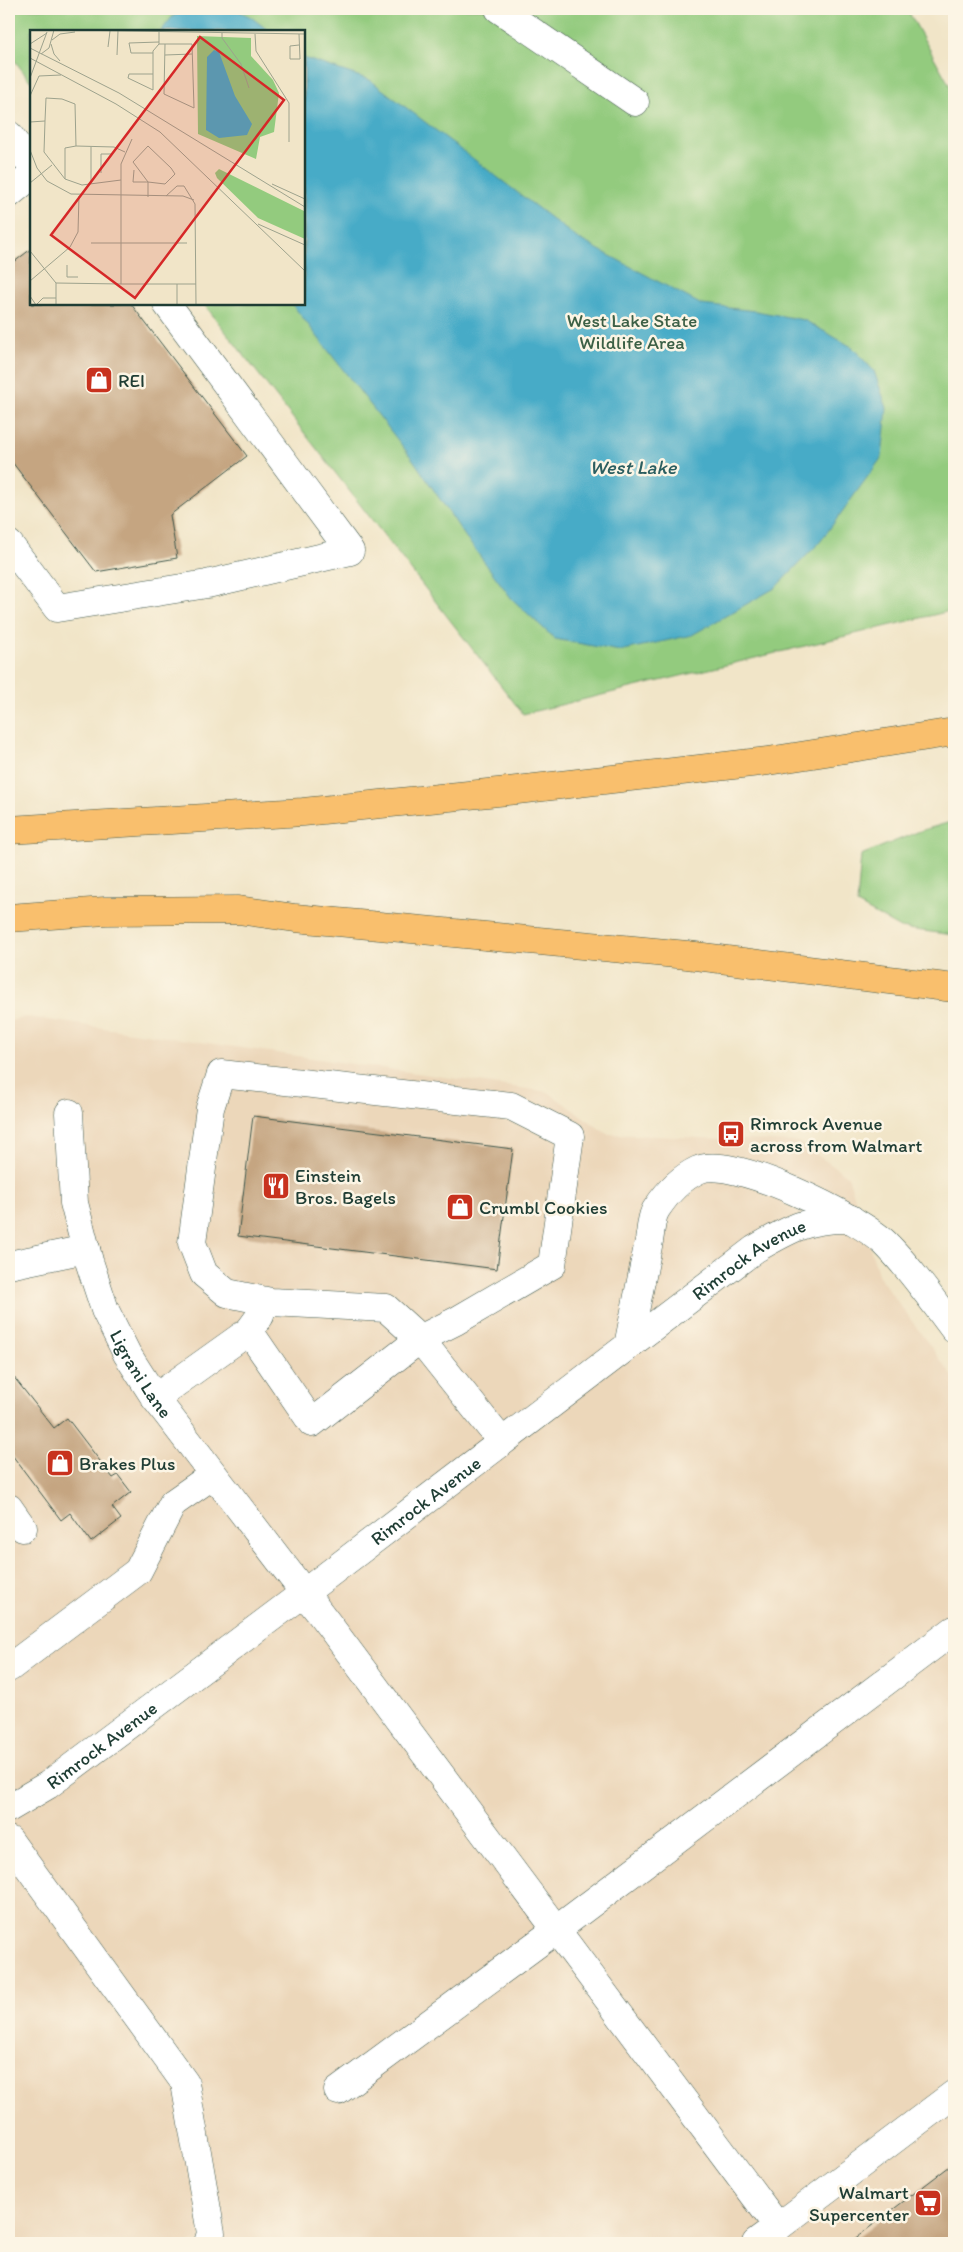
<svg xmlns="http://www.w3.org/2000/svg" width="963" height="2252" viewBox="0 0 963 2252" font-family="Itim,sans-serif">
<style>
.built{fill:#ecd7ba}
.green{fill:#93cb7e;stroke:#598459}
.water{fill:#47abc7;stroke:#33747e}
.building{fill:#c5a581}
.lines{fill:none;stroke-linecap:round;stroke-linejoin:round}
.minor-casing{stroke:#3e564a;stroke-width:29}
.highway-casing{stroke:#3e564a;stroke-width:29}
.minor{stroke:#fff;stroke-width:28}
.highway{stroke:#f9bf6d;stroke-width:28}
.labels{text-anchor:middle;stroke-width:5;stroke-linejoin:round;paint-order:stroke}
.park-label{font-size:19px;fill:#3c6046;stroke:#fcf5e5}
.poi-label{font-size:19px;fill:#1f3d34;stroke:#fcf5e5;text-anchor:start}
.street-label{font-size:19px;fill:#1f3d34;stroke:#fcf5e5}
.water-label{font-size:20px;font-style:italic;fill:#2b5e60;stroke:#fcf5e5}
.inset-road{fill:none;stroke:#9da28d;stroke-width:1}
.view{fill:#d62828;fill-opacity:0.15;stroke:#d62828;stroke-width:2.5}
.inset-edge{fill:none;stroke:#1f3d34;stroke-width:2.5}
</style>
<rect width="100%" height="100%" fill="#fcf5e5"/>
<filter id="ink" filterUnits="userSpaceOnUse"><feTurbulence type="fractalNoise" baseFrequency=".02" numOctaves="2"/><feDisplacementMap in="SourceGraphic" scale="10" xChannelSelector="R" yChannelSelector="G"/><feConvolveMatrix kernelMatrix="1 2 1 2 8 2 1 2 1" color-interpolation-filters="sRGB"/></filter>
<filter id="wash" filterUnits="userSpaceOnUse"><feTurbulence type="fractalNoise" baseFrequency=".0096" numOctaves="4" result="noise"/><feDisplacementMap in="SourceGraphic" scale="20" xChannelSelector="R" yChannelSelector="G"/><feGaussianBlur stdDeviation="1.12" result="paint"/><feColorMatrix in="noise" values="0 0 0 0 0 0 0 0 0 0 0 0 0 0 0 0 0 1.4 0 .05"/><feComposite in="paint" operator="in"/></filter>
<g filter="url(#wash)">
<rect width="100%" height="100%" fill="#f1e5c8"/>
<!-- built -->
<path class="built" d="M27,1017L548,1092L607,1134L798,1142L848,1176L879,1277L954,1378V2243H9V1021Z"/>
<!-- green -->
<g class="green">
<path d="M9,9H907L954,93V610L523,714L204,304H304V31H31V82L9,53Z"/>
<path d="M954,821V935L900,928L857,904L861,855L920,831Z"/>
</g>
<!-- water -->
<g class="water">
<path d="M188,9H235L251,17L269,31H161L173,16Z"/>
<path d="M304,58L370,80L577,238L702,305L756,311L804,320L852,347L874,371L887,408L882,457L820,542L775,588L692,635L620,651L555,639L512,599L467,539L414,461L292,304H304Z"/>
</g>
<g id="blocks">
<!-- building -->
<g class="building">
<path d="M31,249V304H131L247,456L170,515L177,558L96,572L9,458V266Z"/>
<path d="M253,1116L513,1149L497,1269L238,1236Z"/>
<path d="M9,1371L54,1428L67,1418L113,1478L118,1475L131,1492L112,1507L121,1519L91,1542L70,1513L61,1520L9,1451Z"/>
<path d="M954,2163V2243H849Z"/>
</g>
</g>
</g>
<g filter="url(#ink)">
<use href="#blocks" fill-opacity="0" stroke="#3e564a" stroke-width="1"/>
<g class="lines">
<!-- minor casing -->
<g class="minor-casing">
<g id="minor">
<path d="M499,9L635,102"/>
<path d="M9,135L31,165"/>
<path d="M9,194L31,176"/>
<path d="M9,544L57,608L207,584L350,551L167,304"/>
<path id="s1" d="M69,1113L74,1203L89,1261L105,1310L127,1354L155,1398L329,1625L778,2227L756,2243"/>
<path d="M9,1265L86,1249"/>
<path d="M249,1331L312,1423L420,1339L386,1308L271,1302L227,1293L204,1274L192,1243L210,1108L221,1074L511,1106L570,1136L552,1265L456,1321L420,1339L502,1442"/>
<path d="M628,1346C635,1311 642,1276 649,1241C651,1231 651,1216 657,1208C667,1193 681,1178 698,1170C732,1154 859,1218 885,1243C911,1269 932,1300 954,1329"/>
<path d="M155,1398L249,1331L260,1316"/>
<path d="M9,1508L23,1528"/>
<path d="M9,1668L138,1571L173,1503L213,1475"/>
<path id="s2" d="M9,1808L48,1785L304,1593L755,1249C791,1228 808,1218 851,1219"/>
<path d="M9,1840L185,2083L211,2233L208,2243"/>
<path d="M338,2091L556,1930L954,1630"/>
<path d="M778,2227L954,2094"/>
</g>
</g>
<!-- highway casing -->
<g class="highway-casing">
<g id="highway">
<path d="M9,830L303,812L517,790L768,761L954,732"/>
<path d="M9,918L105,911L238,910L295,918L687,955L954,988"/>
</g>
</g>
<!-- minor -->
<use href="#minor" class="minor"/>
<!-- highway -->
<use href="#highway" class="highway"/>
</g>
</g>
<!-- icons -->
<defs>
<g id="shop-square" transform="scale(1.4375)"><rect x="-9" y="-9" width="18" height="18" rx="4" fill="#c8321e" stroke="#fcf5e5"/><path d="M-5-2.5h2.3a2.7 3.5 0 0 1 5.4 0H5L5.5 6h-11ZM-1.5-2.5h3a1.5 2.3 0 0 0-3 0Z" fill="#fff"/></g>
<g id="bus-square" transform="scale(1.4375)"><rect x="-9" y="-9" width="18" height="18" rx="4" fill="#c8321e" stroke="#fcf5e5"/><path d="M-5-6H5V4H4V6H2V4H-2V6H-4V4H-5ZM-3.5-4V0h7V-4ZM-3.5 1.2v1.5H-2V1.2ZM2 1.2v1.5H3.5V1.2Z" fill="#fff"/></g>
<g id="restaurant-square" transform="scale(1.4375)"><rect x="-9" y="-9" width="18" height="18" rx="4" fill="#c8321e" stroke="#fcf5e5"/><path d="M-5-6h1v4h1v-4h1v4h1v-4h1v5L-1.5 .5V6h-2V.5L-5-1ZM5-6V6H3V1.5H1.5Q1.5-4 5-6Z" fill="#fff"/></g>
<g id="supermarket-square" transform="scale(1.4375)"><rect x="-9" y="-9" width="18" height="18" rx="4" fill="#c8321e" stroke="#fcf5e5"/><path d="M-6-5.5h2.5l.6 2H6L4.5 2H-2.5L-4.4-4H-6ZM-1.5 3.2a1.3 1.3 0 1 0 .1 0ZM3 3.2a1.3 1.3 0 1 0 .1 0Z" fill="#fff"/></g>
</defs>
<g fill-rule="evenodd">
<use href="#shop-square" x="99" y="380"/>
<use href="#bus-square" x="731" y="1134"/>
<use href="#restaurant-square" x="276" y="1186"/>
<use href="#shop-square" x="460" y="1207"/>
<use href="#shop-square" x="60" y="1463"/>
<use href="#supermarket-square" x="928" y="2203"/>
</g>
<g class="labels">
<!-- park labels -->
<g class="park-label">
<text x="632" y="327">West Lake State<tspan x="632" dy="22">Wildlife Area</tspan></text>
</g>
<!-- poi labels -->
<g class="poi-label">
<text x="118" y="387">REI</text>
<text x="750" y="1130">Rimrock Avenue<tspan x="750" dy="22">across from Walmart</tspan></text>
<text x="295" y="1182">Einstein<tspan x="295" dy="22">Bros. Bagels</tspan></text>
<text x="479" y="1214">Crumbl Cookies</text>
<text x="79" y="1470">Brakes Plus</text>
<text x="909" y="2199" text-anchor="end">Walmart<tspan x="909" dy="22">Supercenter</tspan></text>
</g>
<!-- street labels -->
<g class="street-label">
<text dy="7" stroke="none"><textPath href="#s2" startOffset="922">Rimrock Avenue</textPath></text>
<text dy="7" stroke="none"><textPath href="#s1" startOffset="275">Ligrani Lane</textPath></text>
<text dy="7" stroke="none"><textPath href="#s2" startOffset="518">Rimrock Avenue</textPath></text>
<text dy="7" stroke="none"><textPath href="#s2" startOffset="112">Rimrock Avenue</textPath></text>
</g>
<!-- water labels -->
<g class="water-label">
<text x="633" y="474">West Lake</text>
</g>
</g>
<!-- overview -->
<g transform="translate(30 30)">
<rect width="275" height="275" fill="#f1e5c8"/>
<path d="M167,6L221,8V26L243,50L249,63L244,102L230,107L226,129L168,104ZM189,139L274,181L275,209L228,188L187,148L185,143Z" fill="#93cb7e"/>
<path d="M184,20L189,22L205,66L222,94L217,105L189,108L176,100L177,27Z" fill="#47abc7"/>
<path class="inset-road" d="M41,0L275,4M129,1V14H162L164,78L134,64L135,14M192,3V8L211,34L219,58M225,4L226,21L259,73V112M269,4L270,29H260V16L269,15M22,10L30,4L45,2M0,14L17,3M21,14L24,24L30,31M78,17L80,1M0,18L89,63L275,177M123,23H101L99,13L129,12M11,24L19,18L24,0M87,25L88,1M135,25L162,24M0,28L86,74L130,102L275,241M123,44H99L98,48L123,60V21L129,14M0,48L17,2M0,66L9,46L31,45M15,91L14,122L35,149L52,155L91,150M0,92L15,91L16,68L32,69L45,74L46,116L35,118V149M46,116L84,117L95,122M61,117V154M0,120L7,138L17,151L41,164L153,166L164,170M104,140L103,152H118L103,132L118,116L141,138L145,144L135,154L118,152V167M71,143V124H82L87,118M0,153L22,135M242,154L275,169M136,166L147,156H154L165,174L166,275M228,194L275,215M61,213H157M0,221L26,253L91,254V134L102,109M37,235V247H48M0,251L40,217L48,202L49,166M26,253V275M91,254H166M147,254V275M0,266L6,275L13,268H26"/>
<path class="view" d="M170,7L254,70L105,268L21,205Z"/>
<rect width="275" height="275" class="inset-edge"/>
</g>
<!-- margin -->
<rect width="963" height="2252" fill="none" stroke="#fcf5e5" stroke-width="30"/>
</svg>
